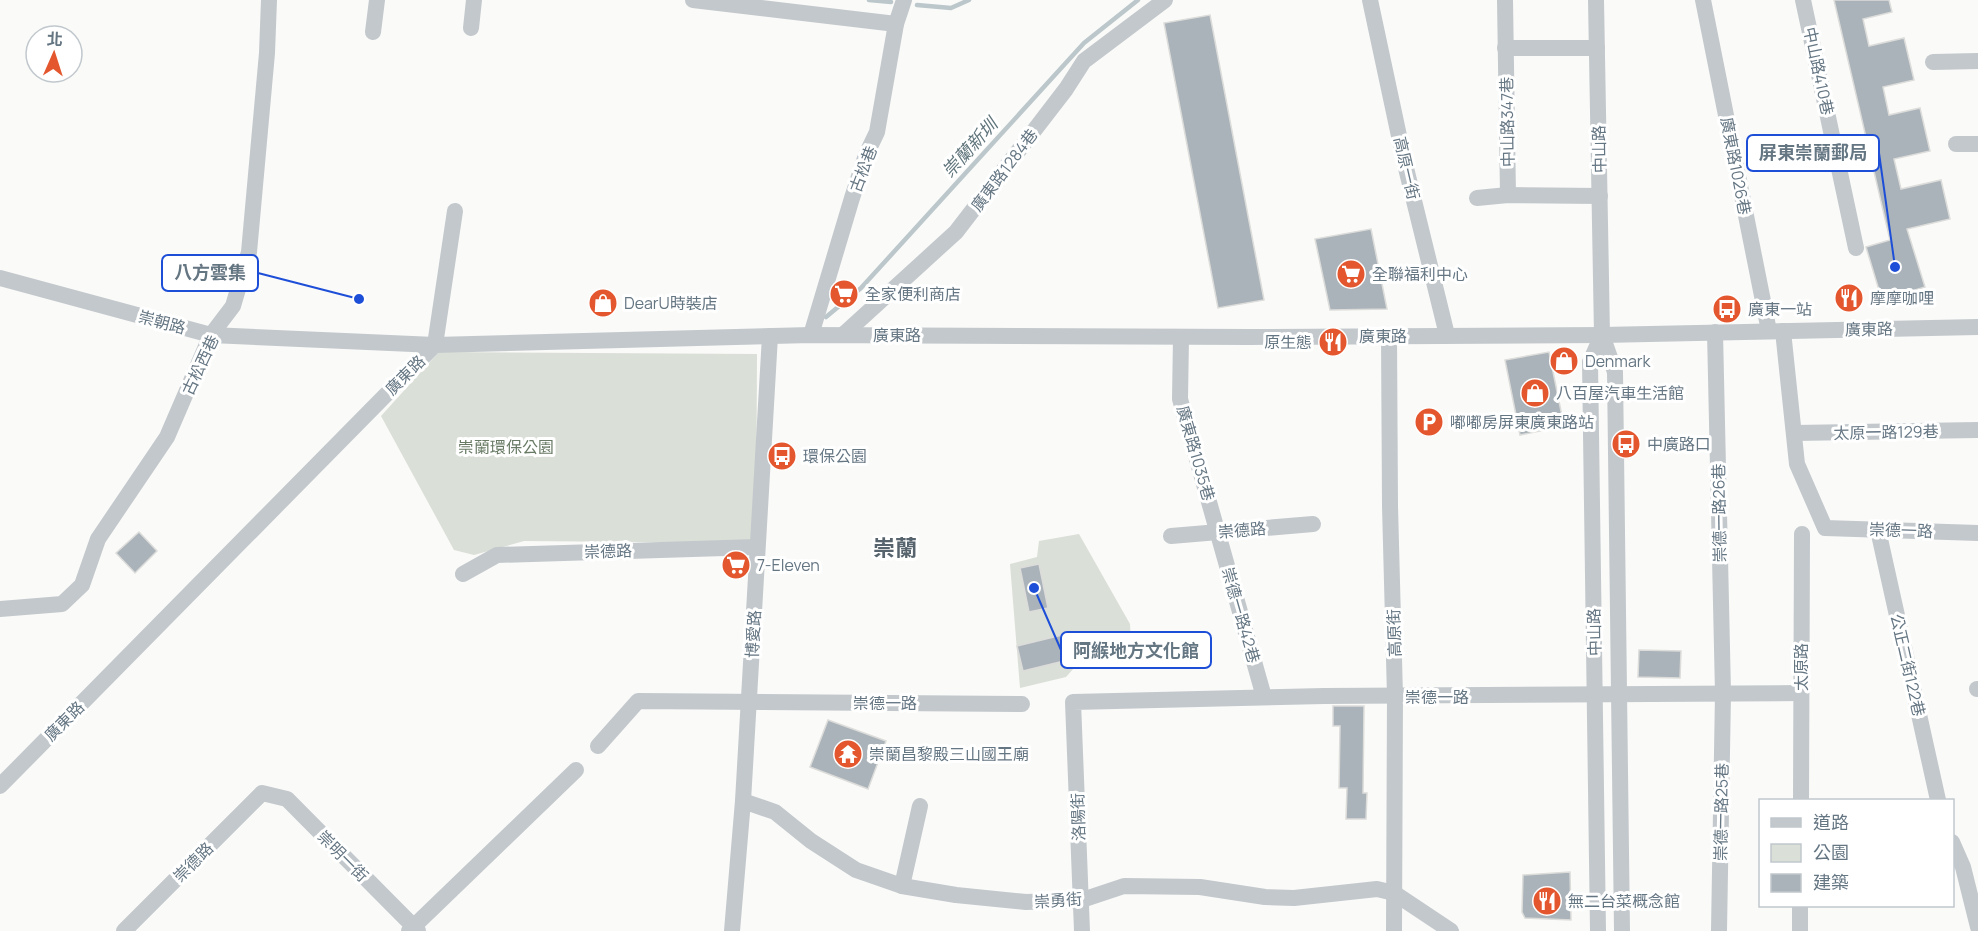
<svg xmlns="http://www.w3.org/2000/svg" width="1978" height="931" viewBox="0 0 1978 931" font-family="Manrope,'Noto Sans TC',sans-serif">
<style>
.green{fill:#dadfd7;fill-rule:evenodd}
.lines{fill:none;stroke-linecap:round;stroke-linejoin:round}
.stream{stroke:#bbc7cb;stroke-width:4.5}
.building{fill:#aab3b9;stroke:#dcdcda;stroke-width:1.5}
.minor{stroke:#c3c8cc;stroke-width:16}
.labels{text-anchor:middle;stroke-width:6;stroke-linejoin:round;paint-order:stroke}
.street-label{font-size:16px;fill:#657683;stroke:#fff}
.poi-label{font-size:16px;fill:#657683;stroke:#fff;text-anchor:start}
.park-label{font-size:16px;fill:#687a64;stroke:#fff}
.water-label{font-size:18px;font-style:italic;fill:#60757c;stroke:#fff}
.district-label{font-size:22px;font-weight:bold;fill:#57646e;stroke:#fff}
.leader{fill:none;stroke:#1d4ed8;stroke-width:2}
.callout-dot{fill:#1d4ed8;stroke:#fff;stroke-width:2}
.callout{fill:#fff;stroke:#1d4ed8;stroke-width:2}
.callout-label{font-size:18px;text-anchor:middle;font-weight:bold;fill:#657683}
</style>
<rect width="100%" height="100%" fill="#fafaf8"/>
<!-- green -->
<g class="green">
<path d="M439,352L757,354L756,543L524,541L474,555L454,550L381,416Z"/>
<path d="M1079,534L1130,624L1131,645L1089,651L1066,677L1020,688L1010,564L1037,557L1039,541ZM1039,564L1047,608L1029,612L1020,568ZM1061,635L1068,660L1023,671L1017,646Z"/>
</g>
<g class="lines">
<!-- stream -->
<g class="stream">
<path d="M869,0L891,2"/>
<path d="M917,5L951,8L969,0"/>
<path d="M826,317L861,288L1084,43L1138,0"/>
</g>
</g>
<!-- building -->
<g class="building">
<path d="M1834,0H1889L1892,12L1863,19L1869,46L1904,38L1914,80L1883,87L1889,115L1920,108L1930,151L1894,159L1901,189L1941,180L1950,219L1907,229L1925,287L1882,300L1866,247L1890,240Z"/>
<path d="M1210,15L1264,300L1218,308L1164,23Z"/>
<path d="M1371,229L1387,309L1330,310L1315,239Z"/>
<path d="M1549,352L1564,426L1520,435L1505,360Z"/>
<path d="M139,532L157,551L135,573L116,553Z"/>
<path d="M1039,564L1048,608L1029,612L1020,568Z"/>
<path d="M1062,635L1068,660L1023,671L1017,646Z"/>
<path d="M1639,650L1681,651L1680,678L1638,677Z"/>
<path d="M1333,706H1364L1363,793H1367L1366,819H1346L1347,788H1339L1340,726H1333Z"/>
<path d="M828,720L886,741L868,789L810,767Z"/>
<path d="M1570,872L1571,920L1525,918L1522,912L1523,875Z"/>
</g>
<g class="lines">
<!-- minor -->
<g class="minor">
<path d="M693,0L896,24"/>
<path d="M1370,0L1405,164L1447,335"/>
<path d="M1505,0L1508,195"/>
<path d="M1596,0L1602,335L1615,372L1622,931"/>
<path d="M1703,0L1769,331"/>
<path d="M1803,0L1856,248"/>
<path d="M471,28L474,0"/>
<path d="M373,32L377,0"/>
<path d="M1505,48H1597"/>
<path d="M1933,62L1978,61"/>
<path d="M1956,144H1978"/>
<path d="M1477,198L1508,195L1600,196"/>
<path d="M0,278L211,335L435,345L455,211"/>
<path d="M1783,331L1797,464L1825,528L1978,533"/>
<path d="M1715,332L1723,693L1719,931"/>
<path d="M811,335L852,198L866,155L877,132L896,24L904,0"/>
<path d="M843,335L956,232L1066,89L1084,61L1165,0"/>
<path d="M1389,335L1390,506L1395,696L1394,931"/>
<path d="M1181,337L1180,399L1264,697"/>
<path d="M1794,433L1978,430"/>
<path d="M1878,530L1938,800"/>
<path d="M1171,536L1313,524"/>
<path d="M463,574L497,555L757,547"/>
<path d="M0,609L62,604L82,585L98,539L167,437L211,335L233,306L249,252L267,53L269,0"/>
<path d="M1977,689H1978"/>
<path d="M598,746L638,701L1022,704"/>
<path d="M0,786L435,345L811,335L1250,337L1602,335L1978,327"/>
<path d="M1801,800L1802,534"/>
<path d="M743,801L775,812L811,841L856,870L902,886L956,895L1026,902L1082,900L1124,886L1200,887L1265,897L1294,898L1377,889L1394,893L1451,931"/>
<path d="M1952,842L1963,867L1978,927"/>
<path d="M902,886L920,806"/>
<path d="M124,931L262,793L287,799L418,931"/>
<path d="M409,931L576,770"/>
<path d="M732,931L743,801L770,336"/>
<path d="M1082,931L1073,702L1324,696L1801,693"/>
<path d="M1598,931L1590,362L1602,335"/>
<path d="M1800,931V906"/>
</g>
</g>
<!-- icons -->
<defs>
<g id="supermarket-disc" transform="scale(1.5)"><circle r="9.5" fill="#e4572e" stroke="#fff"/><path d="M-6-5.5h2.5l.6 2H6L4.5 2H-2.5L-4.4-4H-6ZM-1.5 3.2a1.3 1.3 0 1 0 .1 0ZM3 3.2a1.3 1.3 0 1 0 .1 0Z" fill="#fff"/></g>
<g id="restaurant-disc" transform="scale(1.5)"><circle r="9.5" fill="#e4572e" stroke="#fff"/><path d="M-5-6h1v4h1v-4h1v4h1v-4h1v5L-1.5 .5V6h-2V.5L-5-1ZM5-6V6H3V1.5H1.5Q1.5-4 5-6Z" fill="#fff"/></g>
<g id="shop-disc" transform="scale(1.5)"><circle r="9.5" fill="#e4572e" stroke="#fff"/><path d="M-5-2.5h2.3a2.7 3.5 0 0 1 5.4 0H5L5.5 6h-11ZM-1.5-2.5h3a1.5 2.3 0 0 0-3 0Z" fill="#fff"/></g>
<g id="bus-disc" transform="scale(1.5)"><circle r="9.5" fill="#e4572e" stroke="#fff"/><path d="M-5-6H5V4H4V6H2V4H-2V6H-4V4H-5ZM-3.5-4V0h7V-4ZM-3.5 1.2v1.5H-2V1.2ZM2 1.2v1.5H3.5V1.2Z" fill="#fff"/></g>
<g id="parking-disc" transform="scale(1.5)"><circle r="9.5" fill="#e4572e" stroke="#fff"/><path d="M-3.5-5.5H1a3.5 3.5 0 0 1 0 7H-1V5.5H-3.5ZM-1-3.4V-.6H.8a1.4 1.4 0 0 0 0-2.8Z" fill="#fff"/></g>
<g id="temple-disc" transform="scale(1.5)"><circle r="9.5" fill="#e4572e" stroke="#fff"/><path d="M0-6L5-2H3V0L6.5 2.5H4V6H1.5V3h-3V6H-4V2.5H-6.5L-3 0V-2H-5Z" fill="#fff"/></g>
</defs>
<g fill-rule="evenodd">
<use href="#supermarket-disc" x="1351" y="274"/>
<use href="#supermarket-disc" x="844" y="294"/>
<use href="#restaurant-disc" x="1849" y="298"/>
<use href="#shop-disc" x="603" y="303"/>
<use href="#bus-disc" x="1727" y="309"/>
<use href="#restaurant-disc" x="1333" y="342"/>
<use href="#shop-disc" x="1564" y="361"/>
<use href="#shop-disc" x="1535" y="393"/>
<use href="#parking-disc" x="1429" y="422"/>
<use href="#bus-disc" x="1626" y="444"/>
<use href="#bus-disc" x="782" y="456"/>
<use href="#supermarket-disc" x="736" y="565"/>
<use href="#temple-disc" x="848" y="754"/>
<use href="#restaurant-disc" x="1547" y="901"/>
</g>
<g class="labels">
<!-- street labels -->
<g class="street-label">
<text transform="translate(1819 71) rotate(78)" y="6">中山路410巷</text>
<text transform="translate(1507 122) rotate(-91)" y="6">中山路347巷</text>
<text transform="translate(1599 149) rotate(-91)" y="6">中山路</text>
<text transform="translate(1736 166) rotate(79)" y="6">廣東路1026巷</text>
<text transform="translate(1407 168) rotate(77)" y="6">高原一街</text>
<text transform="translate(863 169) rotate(-69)" y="6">古松巷</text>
<text transform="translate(1004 170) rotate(-53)" y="6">廣東路1284巷</text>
<text transform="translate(162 322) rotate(15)" y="6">崇朝路</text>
<text transform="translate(1869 329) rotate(-1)" y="6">廣東路</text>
<text x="897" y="341">廣東路</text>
<text x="1383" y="342">廣東路</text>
<text transform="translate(200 365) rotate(-65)" y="6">古松西巷</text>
<text transform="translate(405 375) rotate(-45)" y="6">廣東路</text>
<text transform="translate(1886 432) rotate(-1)" y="6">太原一路129巷</text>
<text transform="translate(1196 453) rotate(74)" y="6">廣東路1035巷</text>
<text transform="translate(1719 513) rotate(-91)" y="6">崇德一路26巷</text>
<text transform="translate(1242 530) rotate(-5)" y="6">崇德路</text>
<text transform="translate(1901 530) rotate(2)" y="6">崇德一路</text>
<text transform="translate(608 551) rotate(-2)" y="6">崇德路</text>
<text transform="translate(1241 615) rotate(74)" y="6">崇德一路42巷</text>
<text transform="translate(1594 632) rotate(-91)" y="6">中山路</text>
<text transform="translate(1394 633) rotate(-92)" y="6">高原街</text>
<text transform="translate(753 634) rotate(-87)" y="6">博愛路</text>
<text transform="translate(1908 665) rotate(77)" y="6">公正二街122巷</text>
<text transform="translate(1801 667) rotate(-90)" y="6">太原路</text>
<text x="1437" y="703">崇德一路</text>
<text x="885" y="709">崇德一路</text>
<text transform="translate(64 721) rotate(-45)" y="6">廣東路</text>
<text transform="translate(1721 812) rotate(-89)" y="6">崇德一路25巷</text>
<text transform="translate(1078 817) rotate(-92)" y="6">洛陽街</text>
<text transform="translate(343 856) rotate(45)" y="6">崇明一街</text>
<text transform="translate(193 862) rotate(-45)" y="6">崇德路</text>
<text transform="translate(1058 900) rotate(-4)" y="6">崇勇街</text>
</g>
<!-- poi labels -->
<g class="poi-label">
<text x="1372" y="280">全聯福利中心</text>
<text x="865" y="300">全家便利商店</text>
<text x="1870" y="304">摩摩咖哩</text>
<text x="624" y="309">DearU時裝店</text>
<text x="1748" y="315">廣東一站</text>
<text x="1312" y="348" text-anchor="end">原生態</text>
<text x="1585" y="367">Denmark</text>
<text x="1556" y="399">八百屋汽車生活館</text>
<text x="1450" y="428">嘟嘟房屏東廣東路站</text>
<text x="1647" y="450">中廣路口</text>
<text x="803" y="462">環保公園</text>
<text x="757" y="571">7-Eleven</text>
<text x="869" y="760">崇蘭昌黎殿三山國王廟</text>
<text x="1568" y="907">無二台菜概念館</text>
</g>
<!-- park labels -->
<g class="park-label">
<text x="506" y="453">崇蘭環保公園</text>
</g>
<!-- water labels -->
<g class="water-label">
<text transform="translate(970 148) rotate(-48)" y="6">崇蘭新圳</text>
</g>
<!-- district labels -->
<g class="district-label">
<text x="895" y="556">崇蘭</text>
</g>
</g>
<!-- callouts -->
<path class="leader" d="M1895 267L1879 153M359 299L258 273M1034 588L1061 650"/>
<g class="callout-dot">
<circle cx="1895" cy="267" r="6"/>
<circle cx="359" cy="299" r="6"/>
<circle cx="1034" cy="588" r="6"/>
</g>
<g class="callout">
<rect x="1747" y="135" width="132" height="36" rx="6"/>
<rect x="162" y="255" width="96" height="36" rx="6"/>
<rect x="1061" y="632" width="150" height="36" rx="6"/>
</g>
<g class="callout-label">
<text x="1813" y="159">屏東崇蘭郵局</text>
<text x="210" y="279">八方雲集</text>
<text x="1136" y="657">阿緱地方文化館</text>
</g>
<!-- legend -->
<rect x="1759" y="799" width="195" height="108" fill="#ffffff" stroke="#c1c8cd" stroke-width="1.5"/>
<rect x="1771" y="818" width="30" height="9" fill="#c3c8cc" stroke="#c1c8cd" stroke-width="1.5"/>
<text x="1813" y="829" font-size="18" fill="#657683">道路</text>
<rect x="1771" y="844" width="30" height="18" fill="#dadfd7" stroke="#c1c8cd" stroke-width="1.5"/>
<text x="1813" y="859" font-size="18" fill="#657683">公園</text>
<rect x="1771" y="874" width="30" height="18" fill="#aab3b9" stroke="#c1c8cd" stroke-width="1.5"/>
<text x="1813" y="889" font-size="18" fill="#657683">建築</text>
<!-- north arrow -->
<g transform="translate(54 54) rotate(3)"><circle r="28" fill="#ffffff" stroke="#c1c8cd" stroke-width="1.5"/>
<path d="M0-4.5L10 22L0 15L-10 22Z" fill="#e4572e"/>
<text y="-9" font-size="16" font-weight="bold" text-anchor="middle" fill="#657683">北</text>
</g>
</svg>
